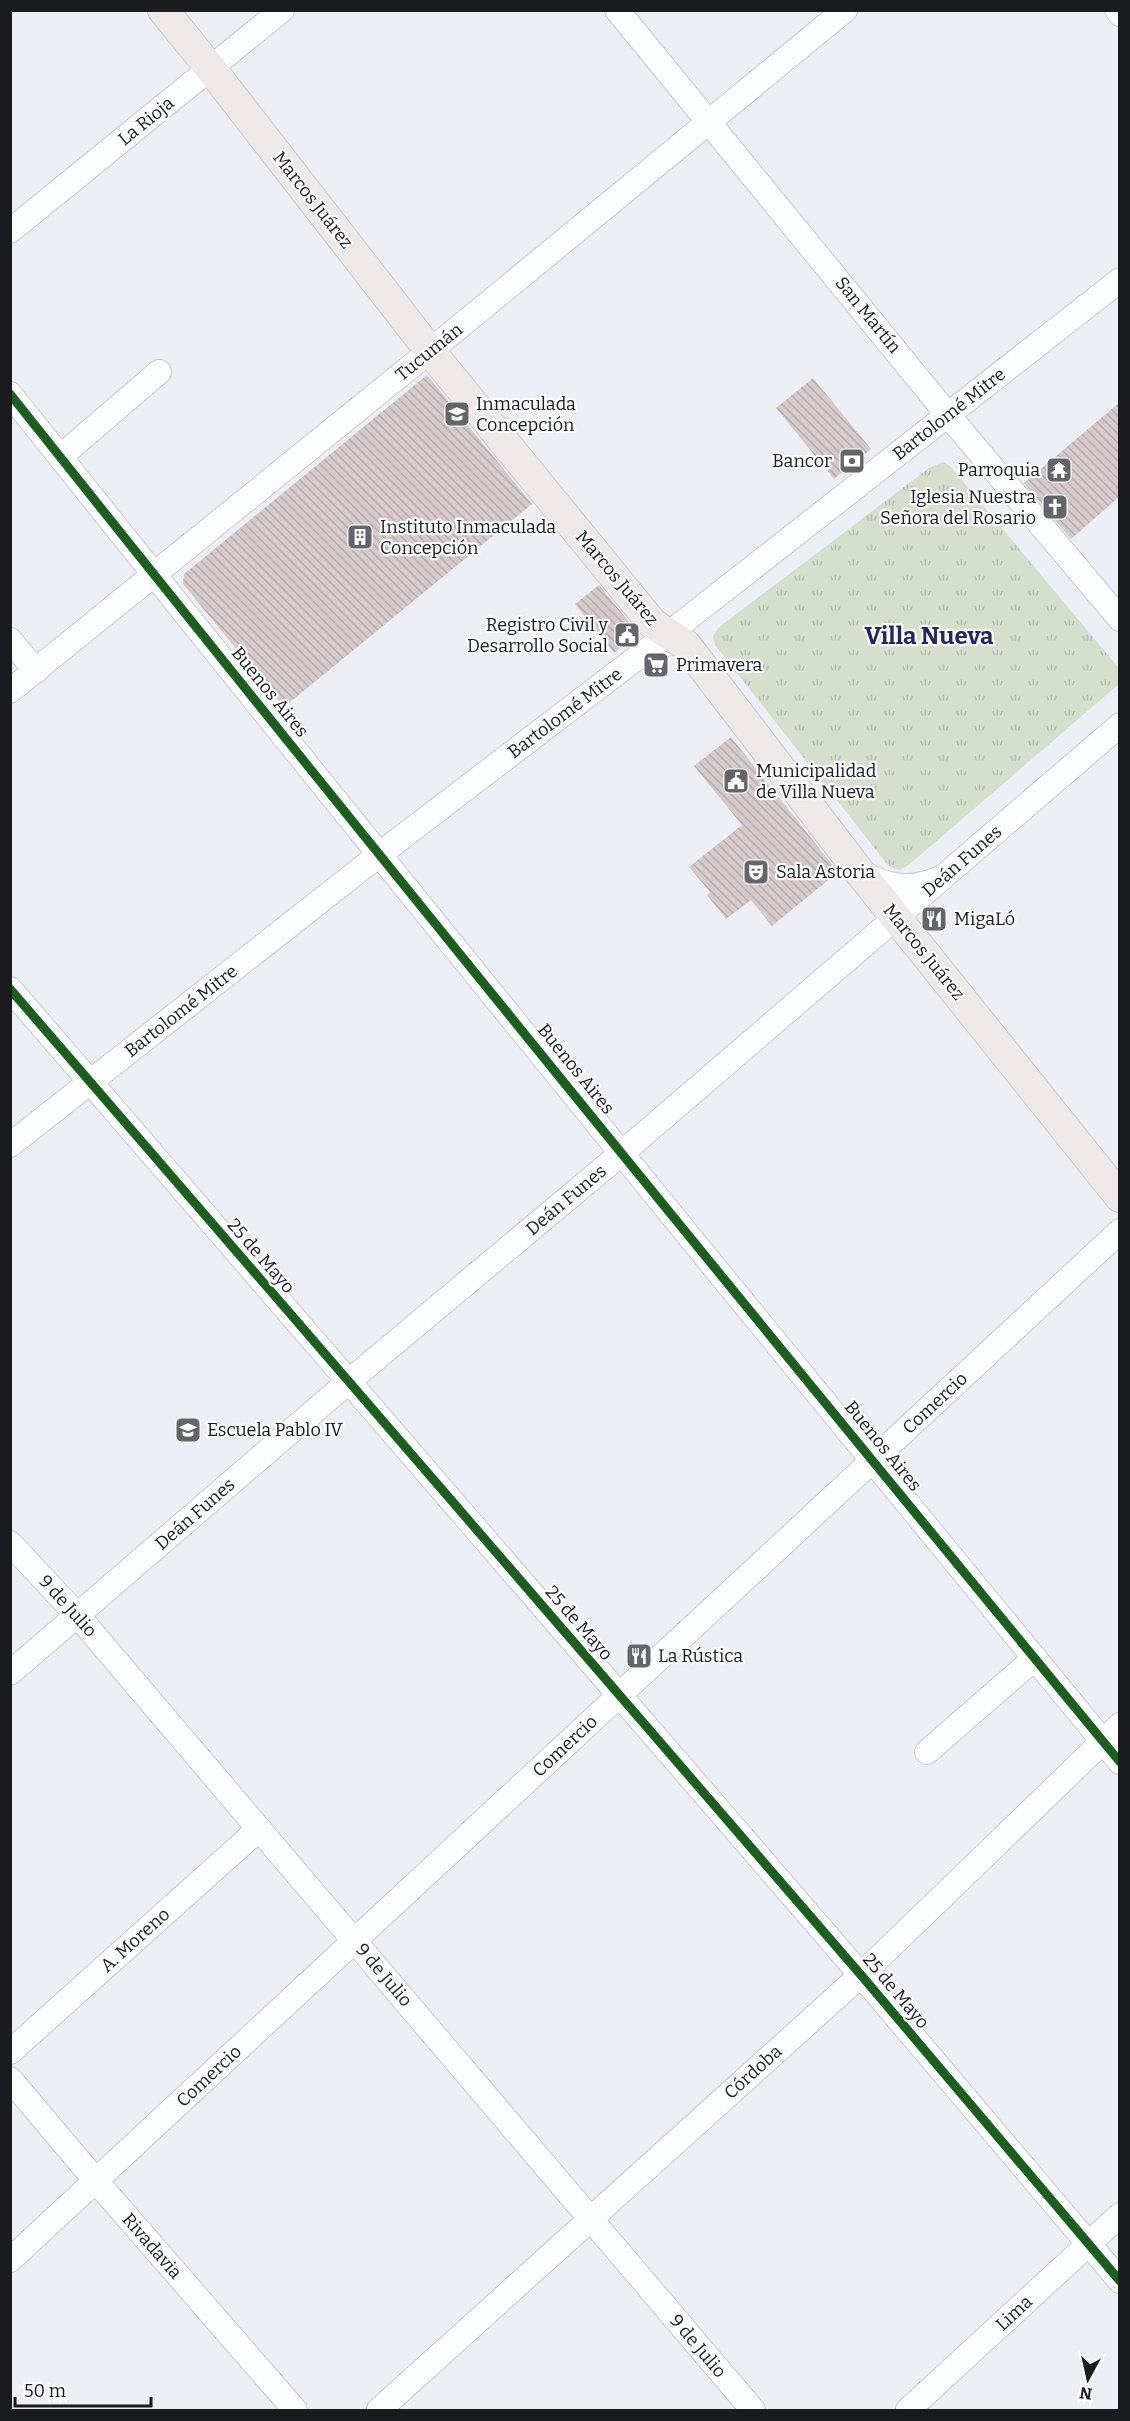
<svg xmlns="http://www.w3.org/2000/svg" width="1130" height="2421" viewBox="0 0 1130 2421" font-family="Bitter,serif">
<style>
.grass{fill:url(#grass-tufts)}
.building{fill:url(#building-back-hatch)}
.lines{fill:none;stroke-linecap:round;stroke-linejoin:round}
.minor-casing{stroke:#c8c9cf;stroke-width:26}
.major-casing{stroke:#cacccf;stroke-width:32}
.minor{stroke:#fcfdfe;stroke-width:24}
.major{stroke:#eee9e7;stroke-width:30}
.cycleway-casing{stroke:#fafbfd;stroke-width:13}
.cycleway{stroke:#1b5e20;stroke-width:9}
.labels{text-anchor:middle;stroke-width:4.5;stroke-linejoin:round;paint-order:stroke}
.street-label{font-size:18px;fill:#191b1f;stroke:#fafbfd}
.poi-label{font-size:18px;fill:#191b1f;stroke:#fafbfd;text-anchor:start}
.district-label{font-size:24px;font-weight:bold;fill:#27245e;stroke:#fafbfd}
</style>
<defs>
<pattern id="grass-tufts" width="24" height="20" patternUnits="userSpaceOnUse" patternTransform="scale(1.5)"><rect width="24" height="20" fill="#d6decc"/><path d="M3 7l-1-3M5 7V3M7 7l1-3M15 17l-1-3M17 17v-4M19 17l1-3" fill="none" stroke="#b7beaf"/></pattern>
<pattern id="building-back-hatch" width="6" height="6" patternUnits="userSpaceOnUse" patternTransform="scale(1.5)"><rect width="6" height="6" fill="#d5cac9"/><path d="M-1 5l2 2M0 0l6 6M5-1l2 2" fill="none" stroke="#b6adac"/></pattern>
</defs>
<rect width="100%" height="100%" fill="#eceff6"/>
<!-- grass -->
<path class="grass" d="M943,462L951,467L1117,666L1119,671V684L911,863C901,871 897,872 887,864L715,645L713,636L718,628L929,468Z"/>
<!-- building -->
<g class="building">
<path d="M427,375L532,504L284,707L183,584L184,574Z"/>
<path d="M813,378L871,449L834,479L776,408Z"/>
<path d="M1119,403V497L1071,539L1024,483Z"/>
<path d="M599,585L638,633L614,653L575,604Z"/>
<path d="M731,737L838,872L772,926L751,900L726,919L707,895L710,892L689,867L742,825L694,766Z"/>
</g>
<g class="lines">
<!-- minor casing -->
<g class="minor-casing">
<g id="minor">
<path d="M617,10L948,415L1120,619"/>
<path d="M1117,10L1120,14"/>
<path d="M10,231L282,10"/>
<path d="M10,394C376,854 747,1309 1120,1762"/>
<path d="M60,457L159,372"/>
<path d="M10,640L36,671"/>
<path d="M10,691L430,351L845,10"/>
<path d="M860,871C886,887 909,891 938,879"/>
<path d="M10,989L861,1975L1120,2281"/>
<path d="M10,1145L380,854L668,634L1120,280"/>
<path d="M10,1543L78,1616L753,2410"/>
<path d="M10,1673L348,1382L622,1153L1120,725"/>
<path d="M927,1752L1035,1658"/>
<path d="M10,2052L259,1829"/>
<path d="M10,2079L96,2181L295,2410"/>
<path d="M10,2260L1120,1231"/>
<path d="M379,2410L861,1975L1120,1725"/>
<path d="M908,2410L1120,2215"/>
</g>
</g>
<!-- major casing -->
<g class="major-casing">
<path id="major" d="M163,10L211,69L430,351L653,624L686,645L858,870L1120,1197"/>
</g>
<!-- minor -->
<use href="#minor" class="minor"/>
<!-- major -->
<use href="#major" class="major"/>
<!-- cycleway casing -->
<g class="cycleway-casing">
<g id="cycleway">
<path d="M10,394C376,854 747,1309 1120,1762"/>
<path d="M10,989L861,1975L1120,2281"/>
</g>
</g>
<!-- cycleway -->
<use href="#cycleway" class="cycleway"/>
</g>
<!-- icons -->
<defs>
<g id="school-square" transform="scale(1.35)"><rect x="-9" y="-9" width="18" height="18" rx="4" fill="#63656a" stroke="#fafbfd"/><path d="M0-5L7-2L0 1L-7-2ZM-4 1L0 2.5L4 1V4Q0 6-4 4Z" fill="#fff"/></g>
<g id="bank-square" transform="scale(1.35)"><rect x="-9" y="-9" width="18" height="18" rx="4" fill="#63656a" stroke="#fafbfd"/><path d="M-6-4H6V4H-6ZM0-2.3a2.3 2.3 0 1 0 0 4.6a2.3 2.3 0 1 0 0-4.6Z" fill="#fff"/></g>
<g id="temple-square" transform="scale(1.35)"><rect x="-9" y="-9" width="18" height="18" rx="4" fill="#63656a" stroke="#fafbfd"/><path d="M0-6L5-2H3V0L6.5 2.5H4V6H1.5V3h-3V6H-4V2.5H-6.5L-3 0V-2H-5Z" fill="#fff"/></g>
<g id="church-square" transform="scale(1.35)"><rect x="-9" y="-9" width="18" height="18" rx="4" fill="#63656a" stroke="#fafbfd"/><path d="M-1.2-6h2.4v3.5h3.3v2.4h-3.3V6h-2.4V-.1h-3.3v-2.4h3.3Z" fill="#fff"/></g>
<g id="building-square" transform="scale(1.35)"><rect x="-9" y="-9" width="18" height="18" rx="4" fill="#63656a" stroke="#fafbfd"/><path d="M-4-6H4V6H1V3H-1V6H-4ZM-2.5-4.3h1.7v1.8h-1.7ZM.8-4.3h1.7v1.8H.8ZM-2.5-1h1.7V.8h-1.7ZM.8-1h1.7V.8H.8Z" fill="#fff"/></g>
<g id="civic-square" transform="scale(1.35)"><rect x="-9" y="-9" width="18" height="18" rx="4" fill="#63656a" stroke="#fafbfd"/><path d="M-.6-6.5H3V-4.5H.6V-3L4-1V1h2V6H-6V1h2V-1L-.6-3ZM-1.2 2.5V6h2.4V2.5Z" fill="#fff"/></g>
<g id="supermarket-square" transform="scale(1.35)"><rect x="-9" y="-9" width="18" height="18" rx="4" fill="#63656a" stroke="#fafbfd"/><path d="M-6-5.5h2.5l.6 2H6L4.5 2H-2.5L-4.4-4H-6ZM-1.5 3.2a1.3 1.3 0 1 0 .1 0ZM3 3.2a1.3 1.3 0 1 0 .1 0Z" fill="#fff"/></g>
<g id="theatre-square" transform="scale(1.35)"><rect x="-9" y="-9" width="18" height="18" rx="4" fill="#63656a" stroke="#fafbfd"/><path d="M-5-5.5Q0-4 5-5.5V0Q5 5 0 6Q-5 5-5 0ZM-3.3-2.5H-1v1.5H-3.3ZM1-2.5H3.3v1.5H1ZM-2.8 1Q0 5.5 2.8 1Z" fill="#fff"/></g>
<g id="restaurant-square" transform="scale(1.35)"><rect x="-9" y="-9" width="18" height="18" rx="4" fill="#63656a" stroke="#fafbfd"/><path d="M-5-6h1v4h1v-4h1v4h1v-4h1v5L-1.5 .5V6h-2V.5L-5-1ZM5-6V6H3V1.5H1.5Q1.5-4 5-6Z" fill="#fff"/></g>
</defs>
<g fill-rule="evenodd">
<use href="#school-square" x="457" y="414"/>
<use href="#bank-square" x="852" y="461"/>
<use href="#temple-square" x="1059" y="470"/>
<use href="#church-square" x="1055" y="507"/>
<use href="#building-square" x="360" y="537"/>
<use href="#civic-square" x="627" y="635"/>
<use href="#supermarket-square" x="656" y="665"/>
<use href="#civic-square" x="736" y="781"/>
<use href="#theatre-square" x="756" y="872"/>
<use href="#restaurant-square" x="934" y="919"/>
<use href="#school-square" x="188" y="1430"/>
<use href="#restaurant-square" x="639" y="1656"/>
</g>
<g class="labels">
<!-- street labels -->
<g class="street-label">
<text transform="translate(146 121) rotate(-39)" y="6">La Rioja</text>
<text transform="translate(313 200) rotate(52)" y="6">Marcos Juárez</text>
<text transform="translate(868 315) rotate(51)" y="6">San Martín</text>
<text transform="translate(429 352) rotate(-39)" y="6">Tucumán</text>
<text transform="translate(949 414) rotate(-38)" y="6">Bartolomé Mitre</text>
<text transform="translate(617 578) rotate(50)" y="6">Marcos Juárez</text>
<text transform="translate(270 692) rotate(51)" y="6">Buenos Aires</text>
<text transform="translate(565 713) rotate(-37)" y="6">Bartolomé Mitre</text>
<text transform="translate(962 861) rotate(-41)" y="6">Deán Funes</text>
<text transform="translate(924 952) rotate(51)" y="6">Marcos Juárez</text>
<text transform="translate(181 1011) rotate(-38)" y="6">Bartolomé Mitre</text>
<text transform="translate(576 1069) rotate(51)" y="6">Buenos Aires</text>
<text transform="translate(566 1200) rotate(-40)" y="6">Deán Funes</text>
<text transform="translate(261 1256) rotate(49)" y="6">25 de Mayo</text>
<text transform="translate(935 1403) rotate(-43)" y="6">Comercio</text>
<text transform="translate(883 1446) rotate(51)" y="6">Buenos Aires</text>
<text transform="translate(195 1514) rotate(-41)" y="6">Deán Funes</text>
<text transform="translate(68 1606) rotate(48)" y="6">9 de Julio</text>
<text transform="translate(579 1623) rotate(49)" y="6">25 de Mayo</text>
<text transform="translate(565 1746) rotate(-43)" y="6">Comercio</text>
<text transform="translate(135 1940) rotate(-42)" y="6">A. Moreno</text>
<text transform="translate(384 1975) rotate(50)" y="6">9 de Julio</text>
<text transform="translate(896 1991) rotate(50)" y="6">25 de Mayo</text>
<text transform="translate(753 2072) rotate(-42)" y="6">Córdoba</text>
<text transform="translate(209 2076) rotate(-43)" y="6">Comercio</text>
<text transform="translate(152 2246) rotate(49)" y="6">Rivadavia</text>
<text transform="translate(1014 2313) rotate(-43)" y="6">Lima</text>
<text transform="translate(698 2346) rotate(50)" y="6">9 de Julio</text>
</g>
<!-- poi labels -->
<g class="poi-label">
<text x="476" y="410">Inmaculada<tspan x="476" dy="21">Concepción</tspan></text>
<text x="832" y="467" text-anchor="end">Bancor</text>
<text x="1040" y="476" text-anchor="end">Parroquia</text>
<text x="1036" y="503" text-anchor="end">Iglesia Nuestra<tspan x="1036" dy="21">Señora del Rosario</tspan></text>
<text x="380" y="533">Instituto Inmaculada<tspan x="380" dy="21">Concepción</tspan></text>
<text x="608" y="631" text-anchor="end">Registro Civil y<tspan x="608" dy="21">Desarrollo Social</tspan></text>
<text x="676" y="671">Primavera</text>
<text x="756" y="777">Municipalidad<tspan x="756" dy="21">de Villa Nueva</tspan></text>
<text x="776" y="878">Sala Astoria</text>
<text x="954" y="925">MigaLó</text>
<text x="207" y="1436">Escuela Pablo IV</text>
<text x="658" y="1662">La Rústica</text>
</g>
<!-- district labels -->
<g class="district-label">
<text x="929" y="644">Villa Nueva</text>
</g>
</g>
<!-- border -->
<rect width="1130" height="2421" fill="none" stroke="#191b1f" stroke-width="24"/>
<!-- north arrow -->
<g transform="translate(1088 2379) rotate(188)" stroke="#fafbfd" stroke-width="4.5" paint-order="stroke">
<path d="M0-4.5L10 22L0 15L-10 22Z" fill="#191b1f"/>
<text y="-9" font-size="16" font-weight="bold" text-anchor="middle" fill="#191b1f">N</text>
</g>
<!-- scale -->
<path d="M15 2397v9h136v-9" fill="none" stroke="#191b1f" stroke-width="3"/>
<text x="24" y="2397" font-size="18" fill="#191b1f" stroke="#fafbfd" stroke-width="4.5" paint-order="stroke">50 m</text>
</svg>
